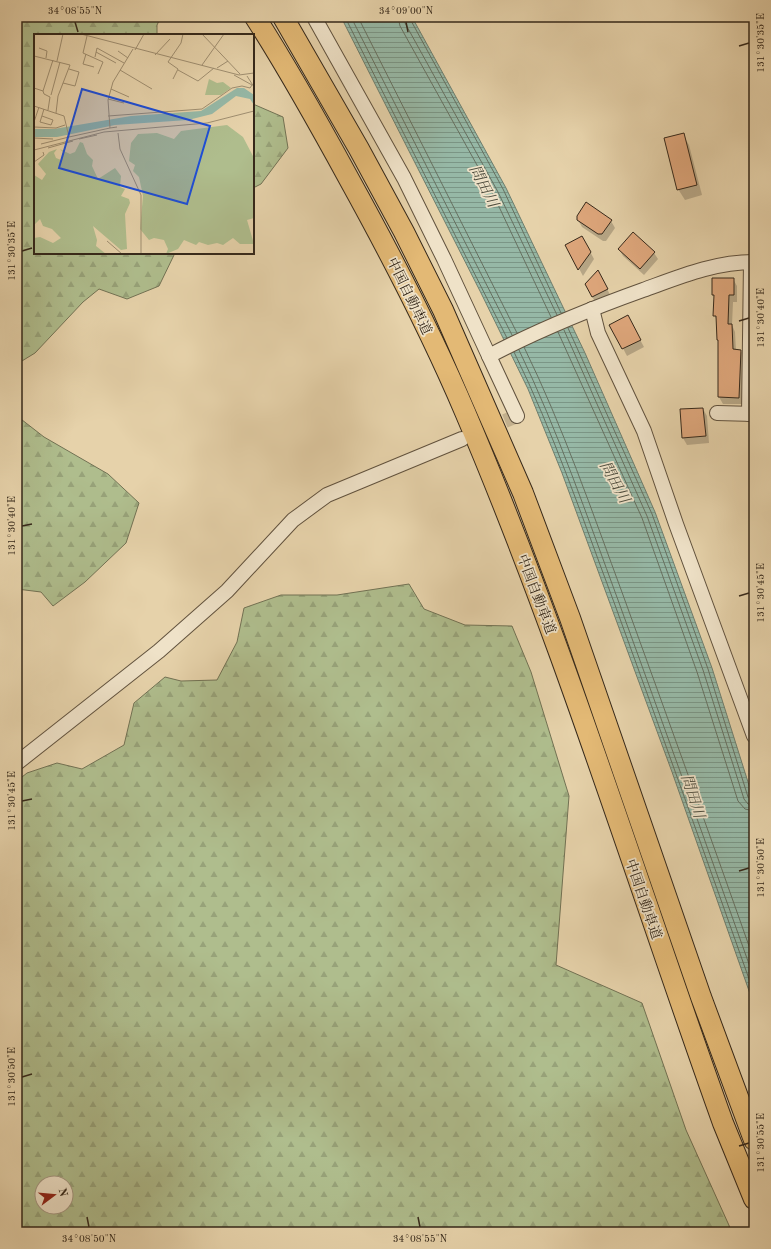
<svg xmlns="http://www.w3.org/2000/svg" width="771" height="1249" viewBox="0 0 771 1249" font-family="'Old Standard TT','Noto Serif JP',serif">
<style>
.forest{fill:url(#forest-firs);stroke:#727254;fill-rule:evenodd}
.water{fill:url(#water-rules);stroke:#6f7e6e}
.shadow{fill:#0003}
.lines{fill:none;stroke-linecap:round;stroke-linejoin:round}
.shore{stroke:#667060;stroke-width:1}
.building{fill:#dfa77c;stroke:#35281a}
.minor-tunnel{stroke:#c3b08d;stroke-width:14;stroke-dasharray:14 7;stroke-linecap:butt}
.minor-casing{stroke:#61523e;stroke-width:16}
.highway-casing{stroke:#35281a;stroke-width:22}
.minor{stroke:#efe2c8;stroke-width:14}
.highway{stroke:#e3b975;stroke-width:20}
.ticks{fill:none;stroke:#35281a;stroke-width:1.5}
.labels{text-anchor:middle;stroke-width:3.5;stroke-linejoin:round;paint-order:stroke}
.street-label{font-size:14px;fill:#35281a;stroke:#efe2c8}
.water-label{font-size:15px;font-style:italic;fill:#4d4c3d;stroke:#efe2c8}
.inset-road{fill:none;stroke:#9f8e70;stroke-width:1}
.view{fill:#1d4ed8;fill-opacity:0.15;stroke:#1d4ed8;stroke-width:2}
.inset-edge{fill:none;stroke:#35281a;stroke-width:2}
.neatline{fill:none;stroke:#35281a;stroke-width:1.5}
.ticks-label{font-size:10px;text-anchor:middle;fill:#35281a}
</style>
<defs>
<pattern id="forest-firs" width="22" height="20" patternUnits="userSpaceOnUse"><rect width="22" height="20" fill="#afbd8d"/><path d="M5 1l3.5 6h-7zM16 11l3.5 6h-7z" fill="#97a279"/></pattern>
<pattern id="water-rules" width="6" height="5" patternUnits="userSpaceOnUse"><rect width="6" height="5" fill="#96b8a6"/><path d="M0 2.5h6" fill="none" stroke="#7b9686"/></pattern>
</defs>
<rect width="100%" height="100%" fill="#e6d2aa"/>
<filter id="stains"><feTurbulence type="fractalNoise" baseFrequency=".005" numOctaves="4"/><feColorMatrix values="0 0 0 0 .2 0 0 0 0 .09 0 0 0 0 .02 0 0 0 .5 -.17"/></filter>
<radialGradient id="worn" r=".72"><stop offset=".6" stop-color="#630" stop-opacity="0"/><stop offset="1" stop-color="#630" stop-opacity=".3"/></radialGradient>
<!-- forest -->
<g class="forest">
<path d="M17,17H161L157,25V35H35V253H175L159,286L127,299L99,289L83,302L35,353L17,364Z"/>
<path d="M253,104L283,117L288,148L261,184L253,188Z"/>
<path d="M17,416L44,437L108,474L139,503L126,543L85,582L53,606L41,592L17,589Z"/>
<path d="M409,584L424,609L465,625L512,626L531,672L569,796L556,965L642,1003L686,1130L732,1232H17V781L27,773L57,763L82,769L124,745L134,703L165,677L181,681L217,680L237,642L244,608L281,595H337ZM42,1183H66V1207H42Z"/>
</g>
<!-- water -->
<path class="water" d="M341,17H412L506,188L585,353L655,512L712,668L754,801V1005L672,772L562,473L528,389L481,293Z"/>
<!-- shadow -->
<g class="shadow">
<path d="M683,135L689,145L702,195L685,200L678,189Z"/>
<path d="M578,220L611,221L615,228L606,241H603L582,227Z"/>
<path d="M586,244L594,259L583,276L567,246Z"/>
<path d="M619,249L654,253L658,259L644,275L623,256Z"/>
<path d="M602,278L611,297L596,304L586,284Z"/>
<path d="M733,279L737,286V302H733L732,325L735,332L736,351H741L745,358L742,404H723L719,397V342L717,321L714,315L715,299L713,295Z"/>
<path d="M631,323L644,347L627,356L611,325Z"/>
<path d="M703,409L707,416L709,443L687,445L683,438Z"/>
</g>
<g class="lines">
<!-- shore -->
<g class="shore">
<path d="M345,17L507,338"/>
<path d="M351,17L512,335"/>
<path d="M358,17L517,333"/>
<path d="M398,17L400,26L493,194L551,317"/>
<path d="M404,17L405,23L498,192L557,315"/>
<path d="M409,17L503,189L561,313"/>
<path d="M568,328L652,514L708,669L748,797L754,800"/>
<path d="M564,330L647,516L703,670L744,799L748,804L754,805"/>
<path d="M558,332L642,518L697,672L738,801L745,809L754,811"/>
<path d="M524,347C563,427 592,511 623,595C667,716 711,838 754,960"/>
<path d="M519,350C558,431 587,516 618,600C664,726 709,852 754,978"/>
<path d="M514,352C554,433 583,520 615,605C662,734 708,863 754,993"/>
</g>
</g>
<!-- building -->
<g class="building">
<path d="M684,133L697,185L677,190L664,138Z"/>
<path d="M586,202L612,220L602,234H598L577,220V216Z"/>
<path d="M633,232L655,252L640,269L618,249Z"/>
<path d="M582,236L591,252L578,270L565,245Z"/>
<path d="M598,270L608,289L592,297L585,284Z"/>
<path d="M712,278H734V295H729L728,324H732L733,349L741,350L739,398L718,397V340H717L716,316H713L714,295H712Z"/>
<path d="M628,315L641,340L622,349L609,325Z"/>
<path d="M703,408L706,436L682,438L680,409Z"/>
</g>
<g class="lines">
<!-- minor-tunnel -->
<path class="minor-tunnel" d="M466,437L517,416"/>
<!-- minor casing -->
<g class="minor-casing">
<g id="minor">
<path d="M314,17L404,178L444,259L489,356"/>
<path d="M592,309L598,333L644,431L676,524L754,736"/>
<path d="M717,413L754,414"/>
<path d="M749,414L751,262"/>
<path d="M517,416L489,356C538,330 590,309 643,290C679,277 714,262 754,262"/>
<path d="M17,763L159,651L227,591L293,520L327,495L462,439"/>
</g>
</g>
<!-- highway casing -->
<g class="highway-casing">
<g id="highway">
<path d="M255,17C289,70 319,124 349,179C391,255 431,332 465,412C564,644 638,886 723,1123L754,1199"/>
<path d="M283,17L359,149L404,232L443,310L523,493L570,618L701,997L754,1140"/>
</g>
</g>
<!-- minor -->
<use href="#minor" class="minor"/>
<!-- highway -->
<use href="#highway" class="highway"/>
</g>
<!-- ticks -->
<path class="ticks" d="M75,22L78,32M406,22L408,32M739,46L749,43M22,251L32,248M739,321L749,318M22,526L32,524M739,596L749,593M22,801L32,799M739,871L749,868M22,1077L32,1074M739,1146L749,1143M87,1217L89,1227M418,1217L420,1227"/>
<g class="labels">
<!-- street labels -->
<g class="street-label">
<text transform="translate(410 296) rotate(64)" y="5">中国自動車道</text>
<text transform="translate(537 594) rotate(69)" y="5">中国自動車道</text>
<text transform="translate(644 899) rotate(71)" y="5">中国自動車道</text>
</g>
<!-- water labels -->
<g class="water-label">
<text transform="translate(484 186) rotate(63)" y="5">問田川</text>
<text transform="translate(615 482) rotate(61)" y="5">問田川</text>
<text transform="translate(693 796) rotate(72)" y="5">問田川</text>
</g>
</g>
<!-- overview -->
<g transform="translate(34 34)">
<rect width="220" height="220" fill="#e6d2aa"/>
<path d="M193,91L209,103L220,124V184L213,186L220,210H206L199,204L189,211L183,209L174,211L165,208L162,211L150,206L144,215L132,220L134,215L130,206L120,204L115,206L106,195L109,162L105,143L99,137L101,131L95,127L97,109L104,100L123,99L140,105L147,97ZM46,108L49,109L53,120L59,126L58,132L64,145L81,134L87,142L86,153L91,155L87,162L95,165L96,169L91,180L93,215L87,216L59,192L63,206L62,212L72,220H0V204L6,203L19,209L27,204L18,195L9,192L6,185L0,191V141L8,146L12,140L4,130L15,118L23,115L20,119L22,124L27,126L29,118L26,115L36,120L41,118Z" fill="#afbd8d"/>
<path d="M175,45L183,49L189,48L197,54L187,61H171Z" fill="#afbd8d"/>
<path d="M203,54H210L220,61V71L216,65L202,62L178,80L154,86L81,91L23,103H0V95H20L97,82L167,77Z" fill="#96b8a6"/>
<path class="inset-road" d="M47,0L205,41L220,39M168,0L206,40M53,2L49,19L69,28L64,40M5,14L13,17L12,24M101,16L110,0M84,17L94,24M62,18L82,29M52,20L49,30L60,33M121,21L136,5M0,22L36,31L24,62L22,79M61,23L63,14L90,29M23,27L29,0M168,31L190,0M183,34L194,27M86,36L118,55M144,36L164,47L180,34M200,41L218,51M213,42L220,53M139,45L144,35L134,28L147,9L149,0M29,49L41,52L45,38L35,35M0,54L9,57L19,26M77,55L95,63M9,57L10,60L16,63L14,76M17,61L26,28M74,65L90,69M0,72L30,82L35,103L7,110M8,82L19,86L17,91L6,88L10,75M74,82L168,75L198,54L208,52L216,54L218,51M0,88L5,73M0,93L22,94L31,91M83,93L76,94L74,66L79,48L99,15M84,99L86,115L107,161V220M35,103L76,94M0,104L19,105M45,105L63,101M14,114L39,107M0,116L70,98L173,89L220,77M0,128L10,121L9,118M73,207L88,220"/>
<path class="view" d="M48,55L176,92L153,170L25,134Z"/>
<rect width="220" height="220" class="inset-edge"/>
</g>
<!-- margin -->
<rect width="771" height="1249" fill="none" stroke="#e6d2aa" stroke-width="44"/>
<!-- north arrow -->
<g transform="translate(54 1195) rotate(74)"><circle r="19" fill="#efe2c8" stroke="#a59882"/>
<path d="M0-3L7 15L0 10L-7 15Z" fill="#8f2418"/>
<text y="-6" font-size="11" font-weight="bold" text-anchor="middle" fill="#35281a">N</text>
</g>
<rect x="22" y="22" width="727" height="1205" class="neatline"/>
<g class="ticks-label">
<text x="75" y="14">34°08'55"N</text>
<text x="406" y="14">34°09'00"N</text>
<text transform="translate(760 43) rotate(-90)" y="4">131°30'35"E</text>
<text transform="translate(11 251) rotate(-90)" y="4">131°30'35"E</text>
<text transform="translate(760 318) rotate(-90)" y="4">131°30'40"E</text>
<text transform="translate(11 526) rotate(-90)" y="4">131°30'40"E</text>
<text transform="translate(760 593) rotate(-90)" y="4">131°30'45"E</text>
<text transform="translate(11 801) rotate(-90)" y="4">131°30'45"E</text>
<text transform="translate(760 868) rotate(-90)" y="4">131°30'50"E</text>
<text transform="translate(11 1077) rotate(-90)" y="4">131°30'50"E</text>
<text transform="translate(760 1143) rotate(-90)" y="4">131°30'55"E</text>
<text x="89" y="1242">34°08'50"N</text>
<text x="420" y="1242">34°08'55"N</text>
</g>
<rect width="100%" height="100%" filter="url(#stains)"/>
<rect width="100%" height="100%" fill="url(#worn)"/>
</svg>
